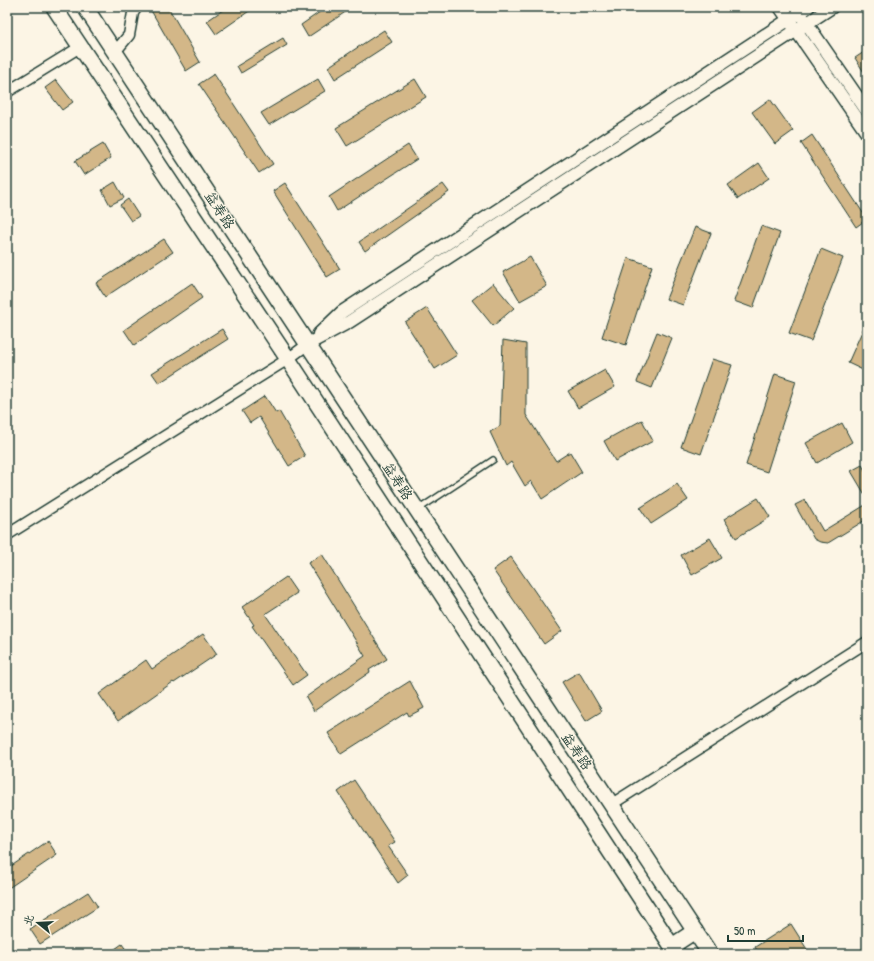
<svg xmlns="http://www.w3.org/2000/svg" width="874" height="961" viewBox="0 0 874 961" font-family="'Patrick Hand','LXGW WenKai TC',sans-serif">
<style>
.building{fill:#d3b788;stroke:#1f3d34}
.lines{fill:none;stroke-linecap:round;stroke-linejoin:round}
.service-casing{stroke:#1f3d34;stroke-width:8}
.minor-casing{stroke:#1f3d34;stroke-width:13}
.tertiary-casing{stroke:#1f3d34;stroke-width:15}
.primary-casing{stroke:#1f3d34;stroke-width:18}
.service{stroke:#fcf5e5;stroke-width:5}
.minor{stroke:#fcf5e5;stroke-width:10}
.tertiary{stroke:#fcf5e5;stroke-width:12}
.primary{stroke:#fcf5e5;stroke-width:15}
.labels{text-anchor:middle;stroke-width:3;stroke-linejoin:round;paint-order:stroke}
.street-label{font-size:14px;fill:#1f3d34;stroke:#fcf5e5}
</style>
<rect width="100%" height="100%" fill="#fcf5e5"/>
<filter id="ink" filterUnits="userSpaceOnUse"><feTurbulence type="fractalNoise" baseFrequency=".025" numOctaves="2"/><feDisplacementMap in="SourceGraphic" scale="8" xChannelSelector="R" yChannelSelector="G"/><feConvolveMatrix kernelMatrix="1 2 1 2 8 2 1 2 1" color-interpolation-filters="sRGB"/></filter>
<g filter="url(#ink)">
<!-- building -->
<g class="building">
<path d="M149,7H168L200,62L186,71Z"/>
<path d="M227,7H255L216,34L207,21Z"/>
<path d="M327,7H353L308,37L301,25Z"/>
<path d="M384,30L392,42L335,79L328,67Z"/>
<path d="M283,38L287,45L241,73L237,66Z"/>
<path d="M867,50V77L855,58Z"/>
<path d="M214,74L273,164L259,173L199,84Z"/>
<path d="M318,79L325,91L269,125L261,113Z"/>
<path d="M415,79L426,97L347,146L336,128Z"/>
<path d="M56,80L73,102L62,110L45,88Z"/>
<path d="M770,99L793,131L775,144L752,112Z"/>
<path d="M812,135L867,219L856,227L801,143Z"/>
<path d="M103,144L111,158L84,175L75,161Z"/>
<path d="M408,145L417,159L337,211L329,197Z"/>
<path d="M759,163L769,178L738,199L728,185Z"/>
<path d="M115,182L124,198L110,205L102,190Z"/>
<path d="M285,183L340,269L327,277L273,191Z"/>
<path d="M443,184L449,192L365,251L359,242Z"/>
<path d="M128,199L139,216L131,221L120,205Z"/>
<path d="M761,226L780,233L753,308L734,301Z"/>
<path d="M695,227L711,233L683,305L666,299Z"/>
<path d="M164,239L173,252L105,297L96,283Z"/>
<path d="M821,249L843,258L811,341L789,333Z"/>
<path d="M530,257L547,286L520,301L503,272Z"/>
<path d="M628,258L652,266L626,345L602,337Z"/>
<path d="M192,283L202,298L134,345L124,330Z"/>
<path d="M493,283L514,308L493,326L472,300Z"/>
<path d="M427,308L457,355L435,369L405,322Z"/>
<path d="M867,320V372L848,363Z"/>
<path d="M222,329L228,339L159,383L152,373Z"/>
<path d="M657,332L672,338L652,388L637,382Z"/>
<path d="M503,340L526,344V415L556,461L570,452L582,472L542,499L531,481L525,486L511,462L506,466L490,432L500,426Z"/>
<path d="M712,359L732,365L701,454L681,447Z"/>
<path d="M605,370L615,387L578,408L568,391Z"/>
<path d="M775,374L796,381L767,472L746,465Z"/>
<path d="M265,396L276,413L279,411L305,456L289,466L259,417L250,423L242,411Z"/>
<path d="M642,420L653,441L615,461L604,441Z"/>
<path d="M842,423L852,442L817,463L806,443Z"/>
<path d="M862,465L867,474V498L851,471Z"/>
<path d="M677,484L688,500L651,524L640,508Z"/>
<path d="M758,498L770,517L736,538L724,519Z"/>
<path d="M805,500L823,531L867,504V519L828,543L820,542L814,539L795,505Z"/>
<path d="M710,538L722,558L692,575L681,555Z"/>
<path d="M322,554L387,659L369,670L370,672L314,711L306,697L365,656L308,563Z"/>
<path d="M511,557L562,631L544,644L493,570Z"/>
<path d="M286,577L297,593L265,614L307,675L293,685L252,626L254,625L242,607Z"/>
<path d="M203,634L217,654L174,683L173,682L118,721L99,694L146,660L152,669Z"/>
<path d="M579,672L602,711L586,721L562,682Z"/>
<path d="M410,681L424,708L409,716L407,712L341,754L328,733Z"/>
<path d="M354,780L395,842L388,846L408,875L398,883L338,792Z"/>
<path d="M48,841L57,855L7,889V869Z"/>
<path d="M88,892L98,907L40,944L30,929Z"/>
<path d="M791,924L810,954H759L755,947Z"/>
<path d="M122,944L129,954H108Z"/>
</g>
<g class="lines">
<!-- service casing -->
<g class="service-casing">
<path id="service" d="M419,509L493,460"/>
</g>
<!-- minor casing -->
<g class="minor-casing">
<g id="minor">
<path d="M115,52L129,35L133,13L137,7"/>
<path d="M7,92L80,47"/>
<path d="M7,535L288,359L308,344"/>
<path d="M612,804L867,642"/>
</g>
</g>
<!-- tertiary casing -->
<g class="tertiary-casing">
<g id="tertiary">
<path d="M780,7L867,133"/>
<path d="M803,18L867,111"/>
<path d="M319,334L342,312L808,7"/>
<path d="M308,344L349,322L832,7"/>
</g>
</g>
<!-- primary casing -->
<g class="primary-casing">
<g id="primary">
<path d="M54,7L288,359L677,954"/>
<path d="M85,7L710,954"/>
<path d="M672,946L695,931"/>
</g>
</g>
<!-- service -->
<use href="#service" class="service"/>
<!-- minor -->
<use href="#minor" class="minor"/>
<!-- tertiary -->
<use href="#tertiary" class="tertiary"/>
<!-- primary -->
<use href="#primary" class="primary"/>
</g>
</g>
<g class="labels">
<!-- street labels -->
<g class="street-label">
<text transform="translate(220 210) rotate(57)" y="5">益寿路</text>
<text transform="translate(398 481) rotate(57)" y="5">益寿路</text>
<text transform="translate(577 751) rotate(56)" y="5">益寿路</text>
</g>
</g>
<!-- margin -->
<rect width="874" height="961" fill="none" stroke="#fcf5e5" stroke-width="24"/>
<rect x="12" y="12" width="850" height="937" fill="none" stroke="#1f3d34" stroke-width="1.5" filter="url(#ink)"/>
<!-- north arrow -->
<g transform="translate(38 923) rotate(288)" stroke="#fcf5e5" stroke-width="3" paint-order="stroke">
<path d="M0-3L7 15L0 10L-7 15Z" fill="#1f3d34"/>
<text y="-6" font-size="11" font-weight="bold" text-anchor="middle" fill="#1f3d34">北</text>
</g>
<!-- scale -->
<path d="M728 935v6h75v-6" fill="none" stroke="#1f3d34" stroke-width="2"/>
<text x="734" y="935" font-size="12" fill="#1f3d34" stroke="#fcf5e5" stroke-width="3" paint-order="stroke">50 m</text>
</svg>
